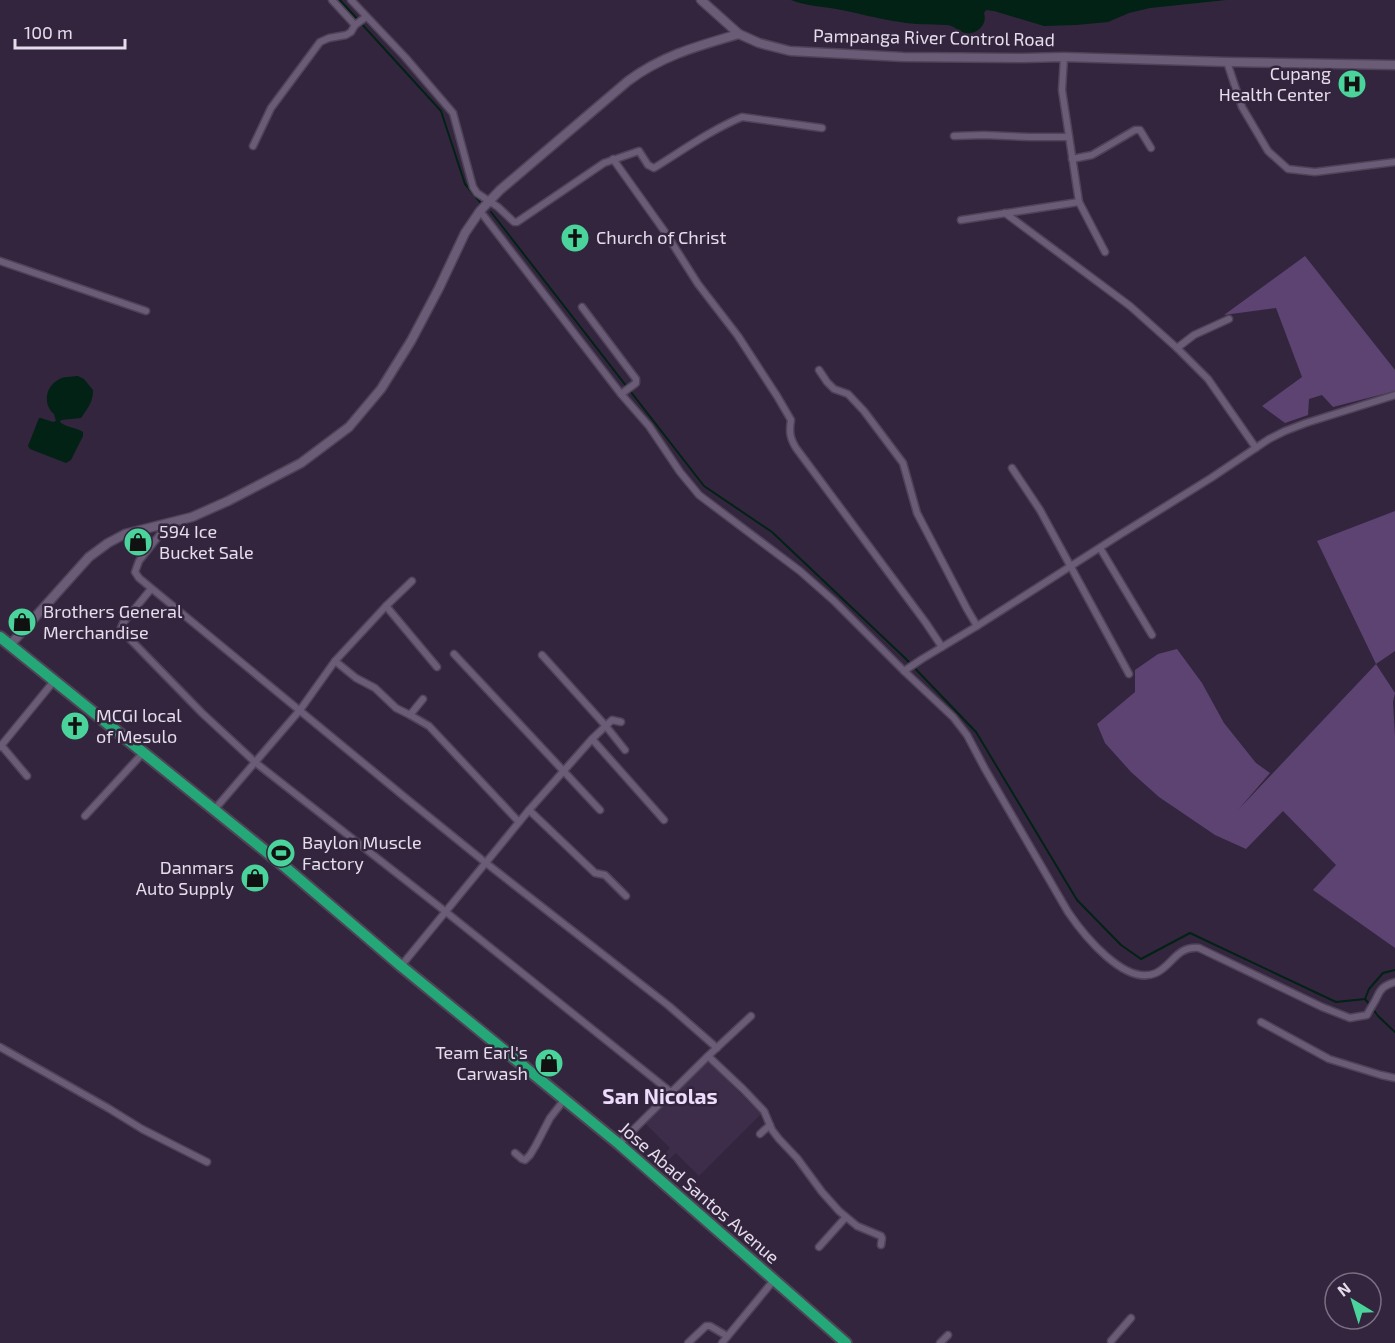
<svg xmlns="http://www.w3.org/2000/svg" width="1395" height="1343" viewBox="0 0 1395 1343" font-family="'Exo 2',sans-serif">
<style>
.built{fill:#3d2d4a}
.green{fill:#5d4371}
.water{fill:#012214}
.lines{fill:none;stroke-linecap:round;stroke-linejoin:round}
.stream{stroke:#012214;stroke-width:2}
.street-casing{stroke:#4f4358;stroke-width:9}
.secondary-casing{stroke:#4f4358;stroke-width:11}
.highway-casing{stroke:#4f4358;stroke-width:14}
.street{stroke:#6a5b76;stroke-width:6}
.secondary{stroke:#6a5b76;stroke-width:8}
.highway{stroke:#25a877;stroke-width:10}
.labels{text-anchor:middle;stroke-width:5;stroke-linejoin:round;paint-order:stroke}
.street-label{font-size:18px;fill:#e5ddec;stroke:#33253d}
.poi-label{font-size:18px;fill:#e5ddec;stroke:#33253d;text-anchor:start}
.quarter-label{font-size:21px;font-weight:bold;fill:#eddcfc;stroke:#33253d}
</style>
<rect width="100%" height="100%" fill="#33253d"/>
<!-- built -->
<path class="built" d="M707,1060L761,1114L699,1176L676,1153L658,1170L654,1165L670,1148L645,1123Z"/>
<!-- green -->
<g class="green">
<path d="M1305,256L1395,370V391L1333,407L1322,395L1309,399L1308,415L1285,423L1262,406L1302,377L1276,308L1224,315Z"/>
<path d="M1395,511V651L1376,664L1395,693L1393,702L1395,736V948L1313,890L1336,865L1283,811L1246,849L1215,835L1159,797L1131,772L1105,743L1097,724L1135,692V670L1158,654L1177,649L1202,683L1224,723L1256,763L1270,773L1238,810L1376,664L1317,541Z"/>
</g>
<!-- water -->
<g class="water">
<path d="M791,0H1226L1150,8L1129,13L1108,22L1076,25L1044,26L994,11L986,10L984,13C987,22 981,31 971,33C961,35 955,25 946,25C930,24 915,25 900,22C878,19 858,13 836,9C821,6 806,6 791,0Z"/>
<path d="M78,376L84,379L93,390C93,402 88,408 81,418L61,420L60,422C67,428 76,427 83,432V436L71,460L66,463L30,449L28,446L39,418H41L53,422L56,421L54,414C43,405 45,387 58,380C63,376 71,377 78,376Z"/>
</g>
<g class="lines">
<!-- stream -->
<g class="stream">
<path d="M340,0L441,111L465,184L480,202"/>
<path d="M491,212L704,486L772,532L905,658L976,732L1077,900L1121,945L1141,959L1190,933L1336,1002L1365,999L1369,989L1383,973L1395,970"/>
<path d="M1365,999L1370,1005L1378,1016L1395,1032"/>
</g>
<!-- street casing -->
<g class="street-casing">
<g id="street">
<path d="M332,0L355,25"/>
<path d="M351,0L405,57L453,113L473,187L477,193L498,207L514,222H517L604,163L639,151L648,165L654,168C683,150 711,130 742,117L822,128"/>
<path d="M1064,57L1062,90L1079,202L1105,252"/>
<path d="M1227,62L1242,107L1268,151L1288,169L1315,172L1395,162"/>
<path d="M954,136L984,135L1030,137H1069"/>
<path d="M253,146L271,108L320,42L329,38L346,35L351,32L355,25L366,17"/>
<path d="M613,159L665,232L698,284L738,336L777,396L791,420C789,432 790,438 796,448L926,623L942,647"/>
<path d="M1072,159L1092,155L1135,130H1140L1151,148"/>
<path d="M480,211L621,394L649,426L680,472L699,495L800,571L834,601L904,671L953,717L967,735L985,769L1068,912C1083,934 1125,987 1156,973C1173,965 1176,946 1199,948L1322,1007L1350,1018L1367,1015C1370,1008 1374,1004 1377,997C1381,988 1385,985 1395,982"/>
<path d="M1005,213L1130,306L1177,348L1208,379L1256,448"/>
<path d="M961,220L1079,202"/>
<path d="M0,261L146,311"/>
<path d="M582,307L636,379V383L621,394"/>
<path d="M1177,348L1194,335L1229,319"/>
<path d="M819,370L827,382L834,389L848,394L864,411L903,463L917,513L967,609L977,626"/>
<path d="M1012,468L1040,510L1129,674"/>
<path d="M169,523L139,561L135,572L139,578L407,799L486,863L669,1006L717,1048"/>
<path d="M1100,548L1152,635"/>
<path d="M151,589L123,623L121,628L125,634L202,713L256,763L446,912L672,1093"/>
<path d="M386,606L437,667"/>
<path d="M454,654L600,810"/>
<path d="M542,655L605,725L625,750"/>
<path d="M335,661L356,678L375,688L396,708L410,715L423,699"/>
<path d="M904,671L922,659L977,626L1121,534L1211,478L1269,439L1285,431L1306,423L1395,395"/>
<path d="M410,715L429,726L519,822"/>
<path d="M592,739L664,820"/>
<path d="M1,745L27,776"/>
<path d="M0,747L54,681"/>
<path d="M214,810L300,710L335,661L386,606L412,581"/>
<path d="M529,810L595,873L605,875L626,896"/>
<path d="M85,816L143,753"/>
<path d="M401,966L529,810L592,739L612,720L621,722"/>
<path d="M1261,1022L1329,1059L1381,1075L1395,1078"/>
<path d="M0,1047L108,1108L142,1129L207,1162"/>
<path d="M708,1056L743,1089L764,1111L772,1130L779,1139L797,1158L822,1192L839,1211L857,1226L881,1236L882,1238L881,1245"/>
<path d="M760,1134L770,1125"/>
<path d="M619,1144L708,1056L751,1016"/>
<path d="M515,1153L522,1159L525,1160L530,1155L536,1145L550,1118L564,1100"/>
<path d="M819,1247L846,1217"/>
<path d="M1111,1341L1131,1318"/>
<path d="M688,1343L706,1326H710L727,1336"/>
<path d="M722,1343L774,1280"/>
<path d="M940,1343L948,1335"/>
</g>
</g>
<!-- secondary casing -->
<g class="secondary-casing">
<g id="secondary">
<path d="M701,0L739,34L759,43L790,51L903,57L1023,58L1064,57L1227,62L1395,65"/>
<path d="M10,645L89,557L108,543L125,534L192,517L228,501L301,463L349,427L381,389L411,341L439,288L465,233L480,211L500,190L628,81C663,55 698,46 739,34"/>
</g>
</g>
<!-- highway casing -->
<g class="highway-casing">
<path id="highway" d="M0,637L284,866L401,966L619,1144L846,1343"/>
</g>
<!-- street -->
<use href="#street" class="street"/>
<!-- secondary -->
<use href="#secondary" class="secondary"/>
<!-- highway -->
<use href="#highway" class="highway"/>
</g>
<!-- icons -->
<defs>
<g id="hospital-disc" transform="scale(1.5)"><circle r="9.5" fill="#4ad49c" stroke="#33253d"/><path d="M-5-5h3v3.5h4V-5h3V5h-3V1.5h-4V5h-3Z" fill="#111"/></g>
<g id="church-disc" transform="scale(1.5)"><circle r="9.5" fill="#4ad49c" stroke="#33253d"/><path d="M-1.2-6h2.4v3.5h3.3v2.4h-3.3V6h-2.4V-.1h-3.3v-2.4h3.3Z" fill="#111"/></g>
<g id="shop-disc" transform="scale(1.5)"><circle r="9.5" fill="#4ad49c" stroke="#33253d"/><path d="M-5-2.5h2.3a2.7 3.5 0 0 1 5.4 0H5L5.5 6h-11ZM-1.5-2.5h3a1.5 2.3 0 0 0-3 0Z" fill="#111"/></g>
<g id="stadium-disc" transform="scale(1.5)"><circle r="9.5" fill="#4ad49c" stroke="#33253d"/><path d="M0-5a6.5 5 0 1 0 0 10a6.5 5 0 1 0 0-10ZM-3.5-1.8h7v3.6h-7Z" fill="#111"/></g>
</defs>
<g fill-rule="evenodd">
<use href="#hospital-disc" x="1352" y="84"/>
<use href="#church-disc" x="575" y="238"/>
<use href="#shop-disc" x="138" y="542"/>
<use href="#shop-disc" x="22" y="622"/>
<use href="#church-disc" x="75" y="726"/>
<use href="#stadium-disc" x="281" y="853"/>
<use href="#shop-disc" x="255" y="878"/>
<use href="#shop-disc" x="549" y="1063"/>
</g>
<g class="labels">
<!-- street labels -->
<g class="street-label">
<text transform="translate(934 38) rotate(1)" y="6">Pampanga River Control Road</text>
<text transform="translate(699 1193) rotate(41)" y="6">Jose Abad Santos Avenue</text>
</g>
<!-- poi labels -->
<g class="poi-label">
<text x="1331" y="80" text-anchor="end">Cupang<tspan x="1331" dy="21">Health Center</tspan></text>
<text x="596" y="244">Church of Christ</text>
<text x="159" y="538">594 Ice<tspan x="159" dy="21">Bucket Sale</tspan></text>
<text x="43" y="618">Brothers General<tspan x="43" dy="21">Merchandise</tspan></text>
<text x="96" y="722">MCGI local<tspan x="96" dy="21">of Mesulo</tspan></text>
<text x="302" y="849">Baylon Muscle<tspan x="302" dy="21">Factory</tspan></text>
<text x="234" y="874" text-anchor="end">Danmars<tspan x="234" dy="21">Auto Supply</tspan></text>
<text x="528" y="1059" text-anchor="end">Team Earl's<tspan x="528" dy="21">Carwash</tspan></text>
</g>
<!-- quarter labels -->
<g class="quarter-label">
<text x="660" y="1104">San Nicolas</text>
</g>
</g>
<!-- north arrow -->
<g transform="translate(1353 1301) rotate(322)"><circle r="28" fill="#33253d" stroke="#7a6f83" stroke-width="1.5"/>
<path d="M0-4.5L10 22L0 15L-10 22Z" fill="#4ad49c"/>
<text y="-9" font-size="16" font-weight="bold" text-anchor="middle" fill="#e5ddec">N</text>
</g>
<!-- scale -->
<path d="M15 39v9h110v-9" fill="none" stroke="#e5ddec" stroke-width="3"/>
<text x="24" y="39" font-size="18" fill="#e5ddec" stroke="#33253d" stroke-width="4.5" paint-order="stroke">100 m</text>
</svg>
